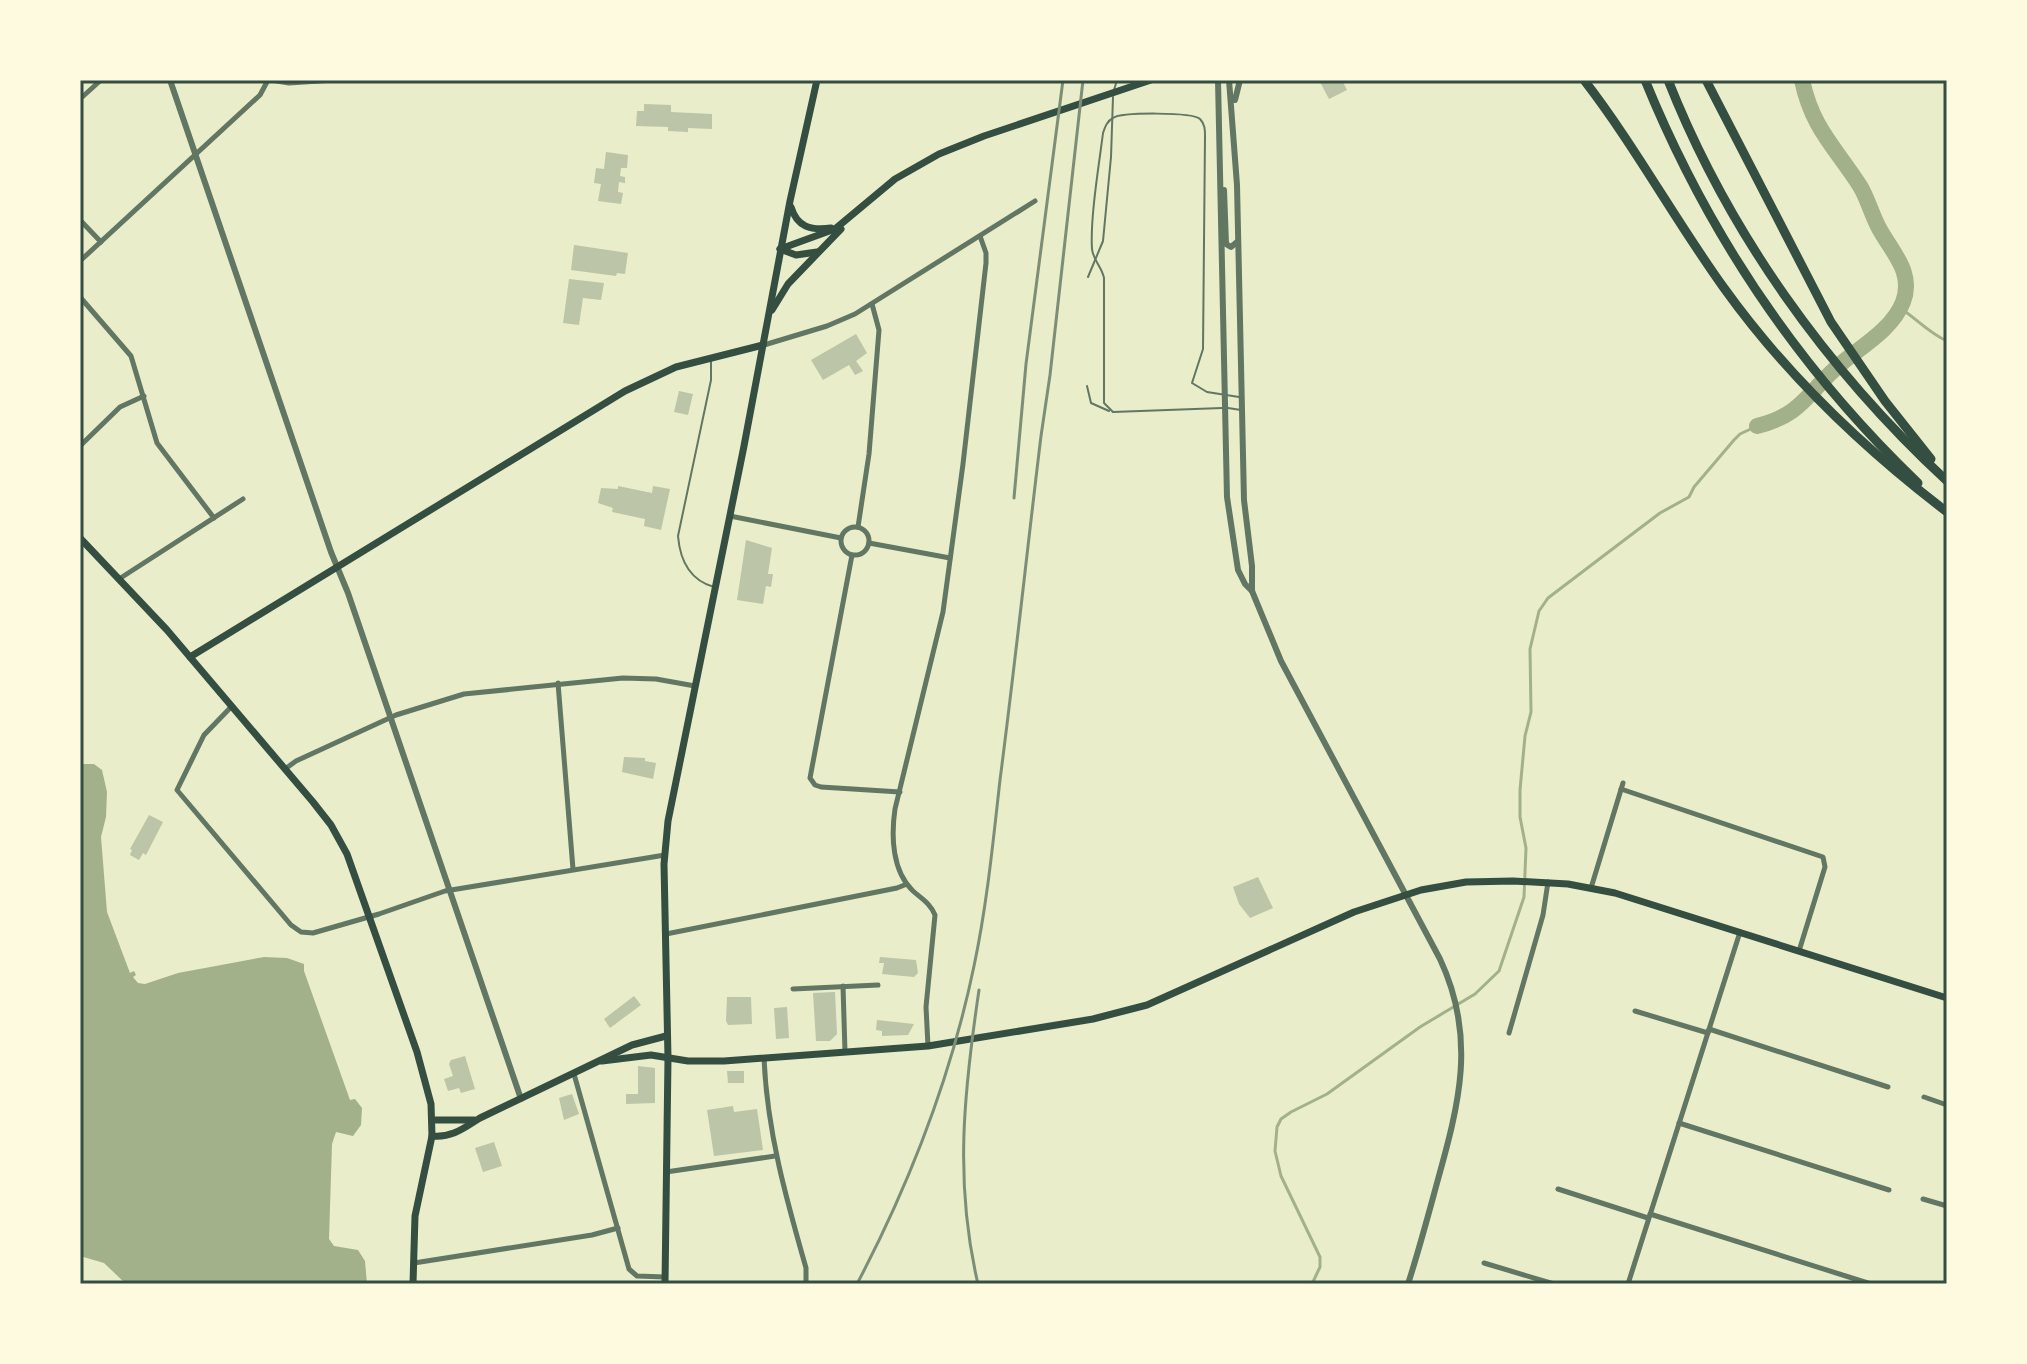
<svg xmlns="http://www.w3.org/2000/svg" width="2027" height="1364" viewBox="0 0 2027 1364" font-family="'Fira Sans Condensed',sans-serif">
<style>
.water{fill:#a3b18a}
.lines{fill:none;stroke-linecap:round;stroke-linejoin:round}
.stream{stroke:#a3b18a;stroke-width:3}
.river{stroke:#a3b18a;stroke-width:16}
.building{fill:#bcc5a7}
.service{stroke:#617663;stroke-width:2}
.minor{stroke:#617663;stroke-width:5}
.tertiary{stroke:#617663;stroke-width:6}
.secondary{stroke:#344e41;stroke-width:7}
.motorway{stroke:#344e41;stroke-width:9}
.rail{stroke:#7c8e77;stroke-width:3}
.neatline{fill:none;stroke:#344e41;stroke-width:3}
</style>
<rect width="100%" height="100%" fill="#e9edc9"/>
<!-- water -->
<path class="water" d="M80,764H94L102,770L107,792L106,817L101,837L107,912L130,973L134,971L136,975L133,977L138,983L145,984L178,973L264,957L287,958L304,964V971L350,1100L355,1099L362,1108L361,1125L353,1136L336,1132L332,1144L329,1239L334,1246L358,1250L365,1261L367,1284H126L104,1263L80,1256Z"/>
<g class="lines">
<!-- stream -->
<g class="stream">
<path d="M1900,308C1917,319 1929,333 1947,341"/>
<path d="M1312,1284L1320,1267V1257L1281,1176L1275,1151L1277,1127L1281,1119L1291,1112L1327,1094L1420,1027L1475,994L1499,971L1524,897L1526,848L1520,817V790L1525,736L1531,712L1530,649L1539,611L1548,598L1623,541L1660,513L1689,497L1694,487L1734,440L1740,434L1757,426"/>
</g>
<!-- river -->
<path class="river" d="M1757,426C1805,414 1808,390 1843,362C1864,345 1893,328 1903,302C1914,273 1893,253 1880,230C1872,216 1868,199 1860,186C1835,147 1812,128 1802,80"/>
</g>
<!-- building -->
<g class="building">
<path d="M1319,80H1342L1347,90L1329,99Z"/>
<path d="M644,104L671,105V112L712,114V129L688,128V132L668,131V127L636,126L637,111H644Z"/>
<path d="M606,152L628,155L627,168H621L620,176L625,177V183L619,182L618,192L623,193L621,204L598,201L601,184L594,183L596,168L604,169Z"/>
<path d="M574,245L628,253L625,274L617,273L616,276L571,270Z"/>
<path d="M569,279L604,283L601,300L583,298L579,325L563,323Z"/>
<path d="M856,334L867,353L856,361L863,371L855,375L849,365L823,380L811,360Z"/>
<path d="M679,391L693,394L688,415L674,412Z"/>
<path d="M618,486L652,493L653,486L670,489L661,530L644,526L645,519L612,512L613,508L598,503L601,488L618,489Z"/>
<path d="M746,540L772,548L768,574H773L771,587L766,586L763,604L737,600Z"/>
<path d="M624,757L645,758V761L656,763L653,779L622,772Z"/>
<path d="M149,815L163,822L146,855L143,853L139,860L130,855L132,850L130,849Z"/>
<path d="M1258,877L1273,908L1250,918L1239,904L1233,887Z"/>
<path d="M880,957L916,960L918,973L914,977L882,974L884,963H879Z"/>
<path d="M835,992L837,1034L830,1041H816L813,993Z"/>
<path d="M634,996L641,1005L610,1028L604,1019Z"/>
<path d="M727,997H751L752,1024L728,1025L726,1021Z"/>
<path d="M787,1007L789,1038L776,1039L774,1008Z"/>
<path d="M877,1020L914,1024L908,1035L882,1036V1031L876,1030Z"/>
<path d="M465,1056L475,1089L461,1093L459,1088L448,1091L444,1079L453,1076L449,1064L451,1060Z"/>
<path d="M638,1066L655,1068V1103L626,1104V1094H638Z"/>
<path d="M727,1071H744V1083H728Z"/>
<path d="M572,1094L579,1114L564,1120L559,1098Z"/>
<path d="M733,1106L734,1112L757,1109L763,1150L714,1156L707,1110Z"/>
<path d="M494,1142L502,1166L483,1172L475,1148Z"/>
</g>
<g class="lines">
<!-- service -->
<g class="service">
<path d="M1114,90L1117,80"/>
<path d="M1088,277L1103,241L1111,157L1113,97"/>
<path d="M711,362V380L678,536C680,560 689,580 714,587"/>
<path d="M1087,386L1091,403L1109,411"/>
<path d="M1222,408L1113,412L1104,403V278C1102,267 1093,260 1092,249C1090,218 1099,165 1103,133C1105,127 1107,121 1113,118C1122,112 1192,112 1200,119C1205,124 1205,130 1205,136L1203,349L1192,383L1207,392L1239,397"/>
<path d="M1228,408L1241,410"/>
</g>
<!-- minor -->
<g class="minor">
<path d="M271,80L289,83L334,80"/>
<path d="M80,99L101,80"/>
<path d="M80,220L101,242"/>
<path d="M80,261L260,95L268,80"/>
<path d="M80,297L131,356L157,443L214,518"/>
<path d="M764,345L827,326L855,314L1035,201"/>
<path d="M80,446L120,407L144,396"/>
<path d="M730,516L841,538"/>
<circle cx="855" cy="541" r="14"/>
<path d="M858,527L869,454L879,330L872,304"/>
<path d="M869,543L950,558"/>
<path d="M852,555L810,778L815,785L821,787L900,792"/>
<path d="M119,579L243,499"/>
<path d="M558,683L573,869"/>
<path d="M232,706L204,735L177,790L291,925L301,932L313,933L379,914L445,891L665,855"/>
<path d="M285,769L296,761L396,715L464,694L623,678L656,679L695,686"/>
<path d="M1621,789L1823,857L1825,867L1799,951"/>
<path d="M1591,888L1623,783"/>
<path d="M666,934L897,888L907,884"/>
<path d="M843,986L845,1052"/>
<path d="M793,989L878,985"/>
<path d="M1635,1011L1708,1033"/>
<path d="M1709,1029L1888,1087"/>
<path d="M1509,1033L1543,915L1548,882"/>
<path d="M928,1046L926,1007L935,915C930,903 922,899 913,891C892,871 891,836 895,809L943,612L963,464L986,263V253L980,236"/>
<path d="M764,1058C767,1131 786,1198 806,1268V1284"/>
<path d="M574,1074L629,1269L637,1276L665,1277"/>
<path d="M1924,1097L1947,1105"/>
<path d="M1679,1123L1889,1190"/>
<path d="M666,1172L775,1156"/>
<path d="M1558,1189L1648,1218"/>
<path d="M1923,1199L1947,1206"/>
<path d="M1650,1214L1871,1284"/>
<path d="M414,1263L592,1235L618,1228"/>
<path d="M1484,1263L1554,1284"/>
<path d="M1628,1284L1740,932"/>
</g>
<!-- tertiary -->
<g class="tertiary">
<path d="M170,80L331,552L348,593L521,1099"/>
<path d="M1218,80L1227,497L1238,570L1245,584L1252,591"/>
<path d="M1229,80L1237,185L1244,500L1252,566V591L1281,661L1440,959C1477,1038 1459,1104 1437,1183C1428,1216 1419,1250 1408,1284"/>
<path d="M1235,100L1240,80"/>
<path d="M1224,190L1226,244L1231,247L1237,242"/>
</g>
<!-- secondary -->
<g class="secondary">
<path d="M791,207C797,227 811,231 831,228"/>
<path d="M780,249L835,229L895,179L939,154L984,136L1151,80"/>
<path d="M780,249L796,255L817,252"/>
<path d="M772,310L788,284L841,229"/>
<path d="M80,538L167,630L313,802L331,825L347,854L417,1052L431,1104L432,1136L415,1216L413,1284"/>
<path d="M190,657L625,391L676,367L763,345"/>
<path d="M602,1061L651,1055L688,1061H724L928,1046L1093,1019L1147,1005L1354,912L1421,890L1466,882L1513,881L1568,884L1615,893L1947,998"/>
<path d="M433,1120H474"/>
<path d="M432,1136C452,1138 464,1128 480,1118L632,1045L666,1036"/>
<path d="M665,1284L668,1058L664,864L668,821L744,446L790,201L817,80"/>
</g>
<!-- motorway -->
<g class="motorway">
<path d="M1584,80C1635,146 1675,220 1724,288C1785,373 1863,448 1947,512"/>
<path d="M1645,80C1707,232 1799,369 1918,483"/>
<path d="M1668,80C1728,232 1827,370 1947,481"/>
<path d="M1706,80L1831,322L1885,401L1931,459"/>
</g>
<!-- rail -->
<g class="rail">
<path d="M1014,498L1026,364L1063,80"/>
<path d="M857,1284C910,1183 951,1077 974,966C987,905 993,842 1000,780C1015,665 1027,551 1041,436L1050,375L1083,80"/>
<path d="M978,1284C954,1183 964,1091 979,990"/>
</g>
</g>
<!-- border -->
<rect width="2027" height="1364" fill="none" stroke="#fefae0" stroke-width="164"/>
<rect x="82" y="82" width="1863" height="1200" class="neatline"/>
</svg>
